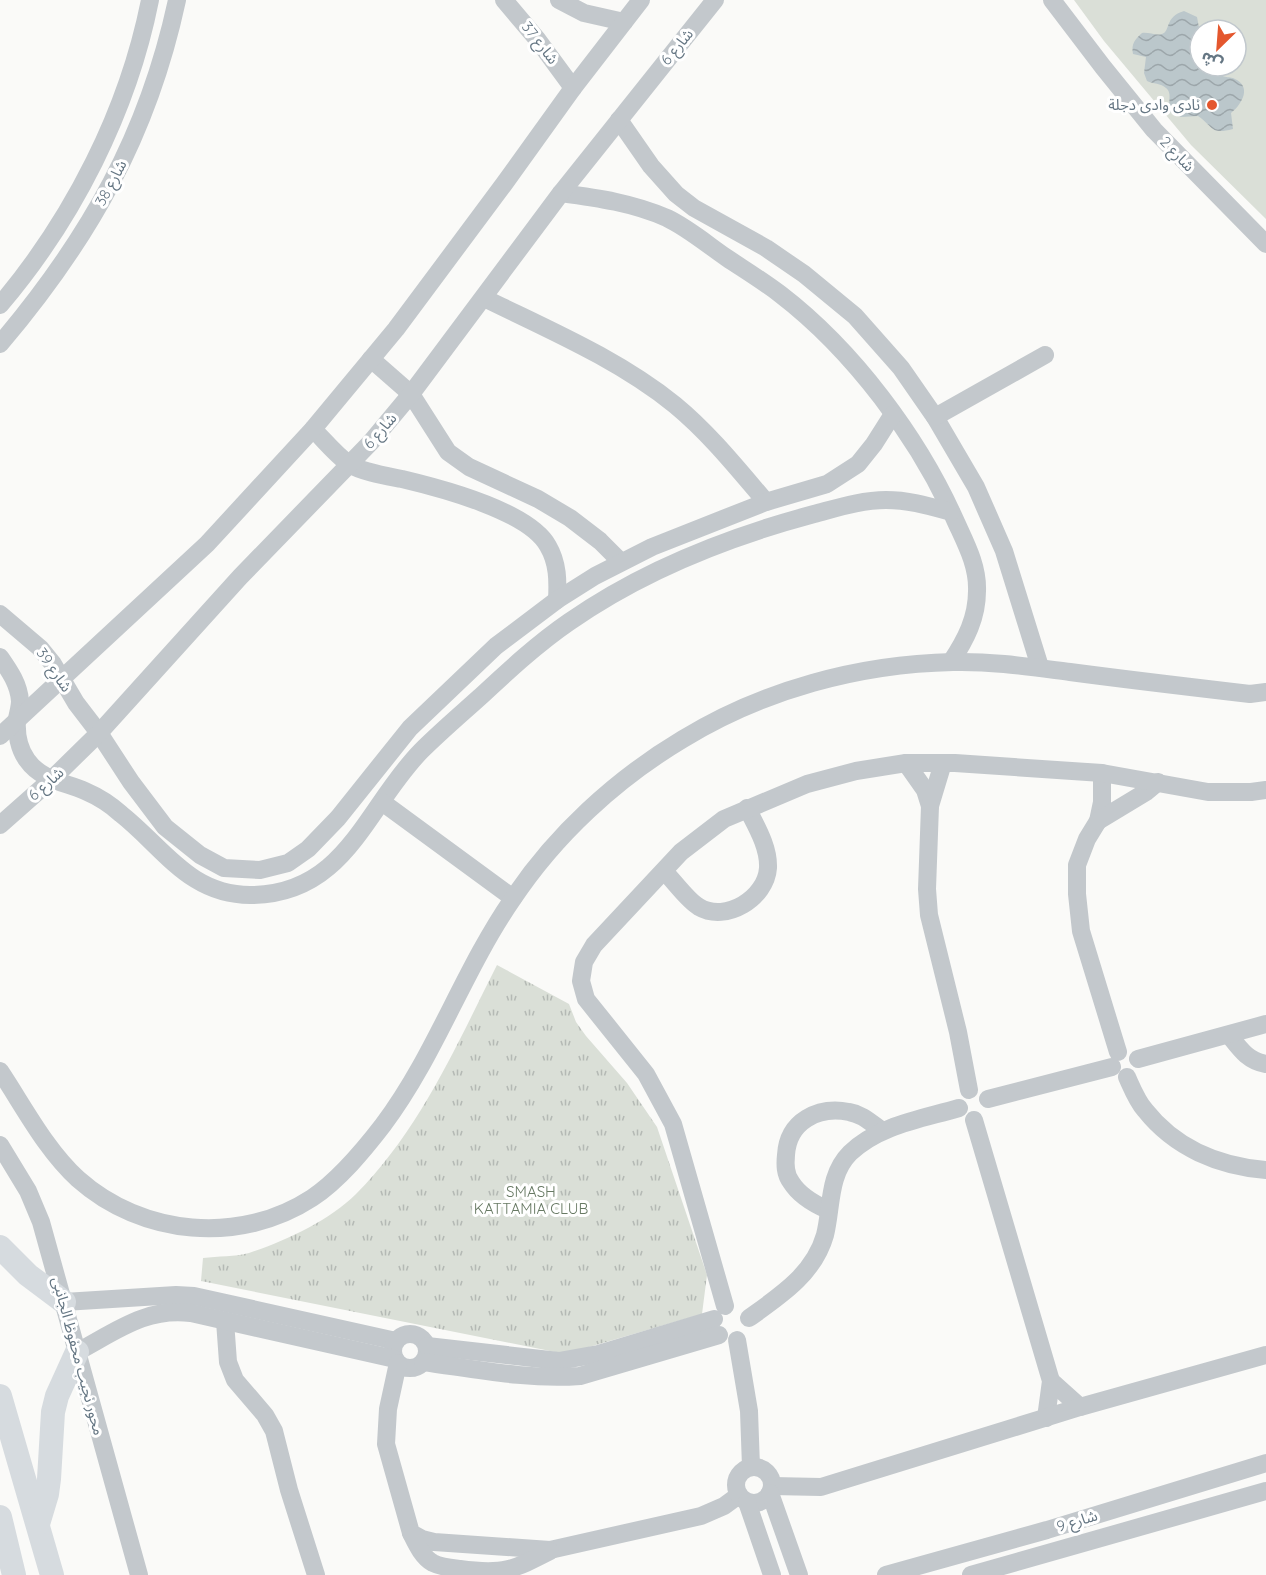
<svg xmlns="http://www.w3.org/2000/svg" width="1266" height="1575" viewBox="0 0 1266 1575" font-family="Quicksand,'Noto Sans Arabic',sans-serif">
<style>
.grass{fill:url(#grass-tufts)}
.pitch{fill:#dadfd7;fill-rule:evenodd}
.water{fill:url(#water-waves)}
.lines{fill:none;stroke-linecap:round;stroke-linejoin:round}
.minor{stroke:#c3c8cc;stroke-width:18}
.major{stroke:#d6dbdf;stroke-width:24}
.poi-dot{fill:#e4572e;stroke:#fff;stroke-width:2}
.labels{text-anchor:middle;stroke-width:6;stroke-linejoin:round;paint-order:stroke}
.street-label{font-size:15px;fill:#657683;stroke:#fff}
.poi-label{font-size:15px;fill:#657683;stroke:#fff;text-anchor:end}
.park-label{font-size:15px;fill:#687a64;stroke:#fff}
</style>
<defs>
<pattern id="grass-tufts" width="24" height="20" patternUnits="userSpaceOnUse" patternTransform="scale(1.5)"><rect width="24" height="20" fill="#dadfd7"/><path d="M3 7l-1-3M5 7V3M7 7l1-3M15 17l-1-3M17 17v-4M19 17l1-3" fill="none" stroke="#b4b9b4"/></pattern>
<pattern id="water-waves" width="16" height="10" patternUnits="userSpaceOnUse" patternTransform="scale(1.5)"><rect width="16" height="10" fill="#bbc7cb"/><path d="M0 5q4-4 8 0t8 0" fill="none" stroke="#9ca6aa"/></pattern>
</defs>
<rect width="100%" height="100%" fill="#fafaf8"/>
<!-- grass -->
<path class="grass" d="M497,965L569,1004L576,1022L586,1036L627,1083L657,1127L707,1275L702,1314L565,1354L201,1281L203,1258C218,1256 235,1257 249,1253C285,1241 329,1221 356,1194C420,1130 457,1044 497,965Z"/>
<!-- pitch -->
<path class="pitch" d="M1074,0H1266V219L1191,145L1104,41ZM1200,30H1236V66H1200Z"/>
<!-- water -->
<path class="water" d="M1184,11L1197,17L1200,33V66H1217L1216,71C1224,80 1229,75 1237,80C1252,89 1240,106 1231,113L1233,129C1210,135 1214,127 1198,116L1181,117L1170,112C1167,105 1173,93 1166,88C1161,83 1153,84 1147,81L1144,73L1146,57L1133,54C1131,44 1135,39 1142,33C1149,32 1156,36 1162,34C1171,31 1164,17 1184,11Z"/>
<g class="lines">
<!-- minor -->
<g class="minor">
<path d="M504,0L537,39L573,88"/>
<path d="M559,0L584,13L624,22"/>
<path d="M1052,0L1103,67L1154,130L1266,244"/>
<path d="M619,120L651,166L676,194L694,208L766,248L804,274L855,316L901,368L935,417L976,487L1004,551L1040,667"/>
<path d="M561,193C598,198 633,203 667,218C688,228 708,245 727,258C745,270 763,281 780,294C853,350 919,438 956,522C966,544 978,566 977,591C977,618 966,639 951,662"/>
<path d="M484,298C549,330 618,359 675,405C709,433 737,468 766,502"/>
<path d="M0,305C73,219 128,111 150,0"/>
<path d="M0,344C89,239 148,135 177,0"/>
<path d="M371,359L411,394L448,452L469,467L538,499L570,518L600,541L621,562"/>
<path d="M935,417L1045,355"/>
<path d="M313,429C324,440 336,455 349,464C362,472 387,476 402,479C440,488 529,511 548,546C558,563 558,581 557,600"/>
<path d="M0,614L40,648L53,664L76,703L99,733L131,782L165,827L200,855L224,868L260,870L288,863L308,849L338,818L410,728L496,646L557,600L595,576L652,547L766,502L827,484L858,464L874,444L893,414"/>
<path d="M0,657C9,670 19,684 20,701C20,707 18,713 17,719C16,733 19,749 27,760C41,780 64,782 85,791C99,797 110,804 121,814C164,848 190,896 252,895C346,894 366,807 421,751C440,732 460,715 480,697C508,671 537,644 569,622C642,571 728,537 814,514C837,508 862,500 886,500C909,500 929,506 951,512"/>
<path d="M0,736L207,544L313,429L396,329L504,184L573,88L641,0"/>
<path d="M906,763L925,790L930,806"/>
<path d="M943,763L930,806L927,889L929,915L958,1032L969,1090"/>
<path d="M1102,773V802L1098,821L1087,839L1077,865V894L1081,931L1118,1052"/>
<path d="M382,802L513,898"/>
<path d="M1098,821L1146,792L1158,782"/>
<path d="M0,825L52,779L99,733L240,577L371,442L411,394L561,193L715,0"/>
<path d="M664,871C674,881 688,901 699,907C726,923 766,898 768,868C769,847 756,826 747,808"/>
<path d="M1229,1035C1240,1049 1248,1061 1266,1064"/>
<path d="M1138,1059L1266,1024"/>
<path d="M0,1071C24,1107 46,1150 78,1179C142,1236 240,1245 312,1198C339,1180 363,1151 383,1125C435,1056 463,971 512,900C555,835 616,779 683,739C763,690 859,664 953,662C992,661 1031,667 1070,672C1130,680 1190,687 1250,694L1266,692"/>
<path d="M1127,1077C1132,1088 1137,1101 1145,1110C1175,1148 1219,1166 1266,1170"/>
<path d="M988,1099L1112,1067"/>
<path d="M974,1120L1051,1381L1046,1418"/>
<path d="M0,1145L28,1191L41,1222L139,1575"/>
<path d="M828,1210C814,1204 799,1195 791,1182C785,1174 785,1165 786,1155C788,1121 818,1106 849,1112C862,1114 871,1123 881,1130"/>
<path d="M64,1302L176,1295L194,1296L396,1341"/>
<path d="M725,1306L673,1124L646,1074L586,999L581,981L584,962L594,945L681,852L724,819L807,784L856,771L906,763H955L1102,773L1208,792H1251L1266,790"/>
<path d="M749,1318C780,1296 814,1274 825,1235C832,1207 828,1175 850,1153C879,1125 922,1119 959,1108"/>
<path d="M225,1321L228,1362L235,1380L265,1415L274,1431L289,1490L316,1575"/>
<circle cx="410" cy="1351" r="17"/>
<path d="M737,1340L749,1411L751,1467"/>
<path d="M427,1346L559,1361L598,1354L714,1319"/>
<path d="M77,1352C115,1332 146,1307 191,1313L395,1359"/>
<path d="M423,1362C475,1369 528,1380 580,1376L719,1335"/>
<path d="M398,1363L388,1409L386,1444L411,1533L422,1539L434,1542L550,1550L701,1516L724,1506L739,1495"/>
<path d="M1051,1381L1080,1407"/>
<circle cx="754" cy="1485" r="18"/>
<path d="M772,1486L821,1487L1080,1407L1266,1355"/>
<path d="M770,1493L799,1575"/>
<path d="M747,1502L772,1575"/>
<path d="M411,1533C416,1543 422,1557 433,1563C441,1567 452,1568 460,1569C503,1575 513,1570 550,1551"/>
<path d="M886,1575L1047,1530L1266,1463"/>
<path d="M971,1575L1266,1491"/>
</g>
<!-- major -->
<g class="major">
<path d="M0,1247L28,1275L64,1302"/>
<path d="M0,1396L52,1575"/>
<path d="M0,1517L14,1575"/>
<path d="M38,1524L47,1494L49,1479L53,1412L57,1396L77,1352"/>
</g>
</g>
<!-- markers -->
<circle class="poi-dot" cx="1212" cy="105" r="6"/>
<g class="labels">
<!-- street labels -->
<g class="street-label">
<text transform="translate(540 43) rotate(52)" y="5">شارع 37</text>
<text transform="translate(677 47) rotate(-51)" y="5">شارع 6</text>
<text transform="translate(1177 154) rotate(46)" y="5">شارع 2</text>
<text transform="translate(111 183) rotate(-62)" y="5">شارع 38</text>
<text transform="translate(380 431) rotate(-49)" y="5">شارع 6</text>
<text transform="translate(54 670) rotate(55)" y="5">شارع 39</text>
<text transform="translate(46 784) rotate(-42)" y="5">شارع 6</text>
<text transform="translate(78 1356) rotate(75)" y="5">محور نجيب محفوظ الجانبى</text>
<text transform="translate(1077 1521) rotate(-17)" y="5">شارع 9</text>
</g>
<!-- poi labels -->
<g class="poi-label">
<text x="1200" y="110">نادى وادى دجلة</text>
</g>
<!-- park labels -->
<g class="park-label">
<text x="531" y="1197">SMASH<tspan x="531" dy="17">KATTAMIA CLUB</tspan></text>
</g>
</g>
<!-- north arrow -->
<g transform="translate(1218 48) rotate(205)"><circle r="28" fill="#ffffff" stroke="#c1c8cd" stroke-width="1.5"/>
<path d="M0-4.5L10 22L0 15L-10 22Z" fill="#e4572e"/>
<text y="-9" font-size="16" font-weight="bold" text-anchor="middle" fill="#657683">ش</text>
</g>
</svg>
